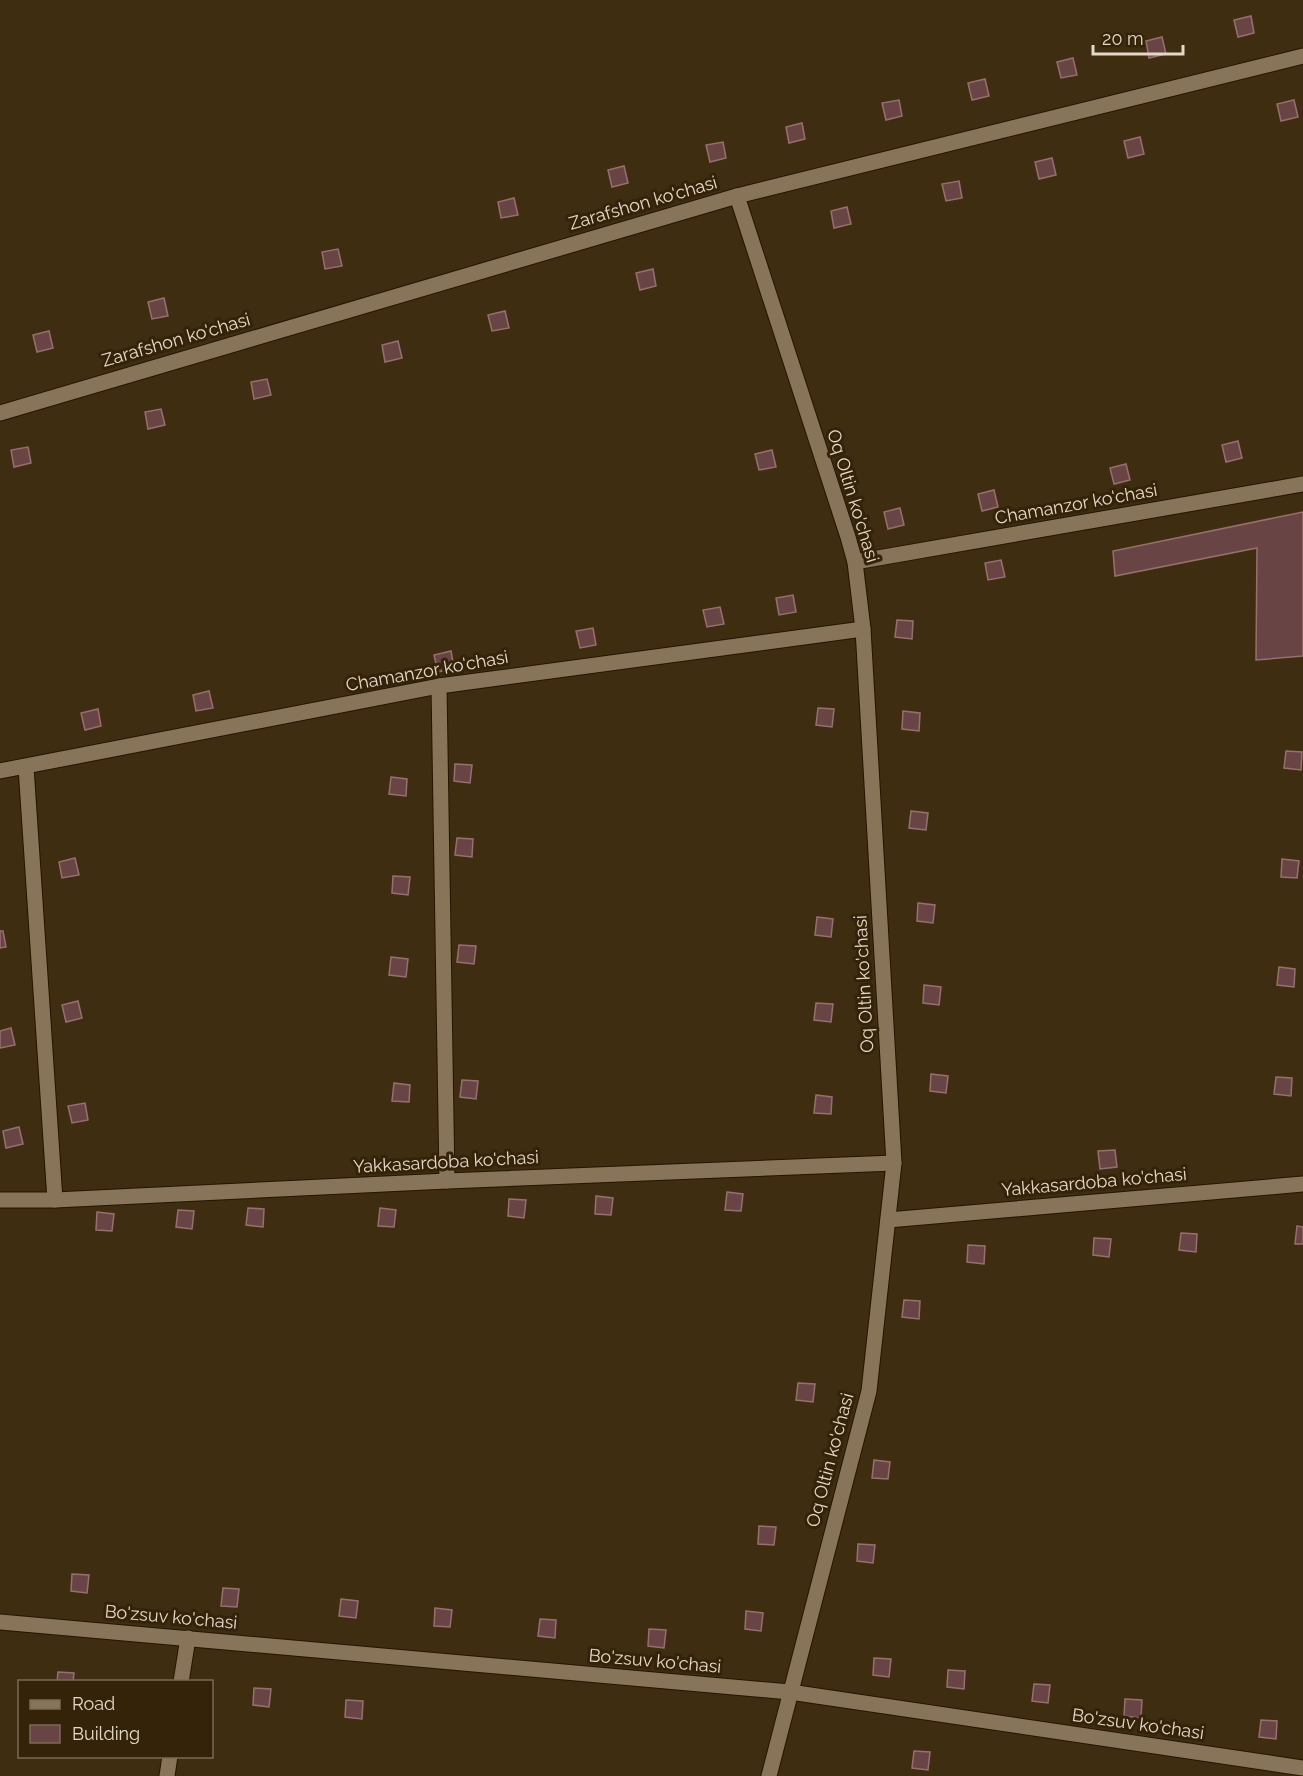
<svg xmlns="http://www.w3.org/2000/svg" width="1303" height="1776" viewBox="0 0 1303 1776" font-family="Raleway,sans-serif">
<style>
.building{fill:#684544;stroke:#96706f;stroke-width:1.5}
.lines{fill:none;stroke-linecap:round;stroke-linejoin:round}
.minor-casing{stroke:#251500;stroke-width:17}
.minor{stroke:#887458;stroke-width:15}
.labels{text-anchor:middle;stroke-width:6;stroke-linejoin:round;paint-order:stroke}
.street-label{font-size:18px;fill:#e4d8c9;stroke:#342308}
</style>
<rect width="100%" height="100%" fill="#3f2d12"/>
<!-- building -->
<g class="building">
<path d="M1251,16L1254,33L1238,37L1234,20Z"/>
<path d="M1162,37L1166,54L1149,58L1146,41Z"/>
<path d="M1073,58L1077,75L1061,78L1057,62Z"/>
<path d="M985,79L989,96L972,100L968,83Z"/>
<path d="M899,100L902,116L886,120L882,103Z"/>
<path d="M1294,100L1298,117L1281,121L1277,104Z"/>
<path d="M802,123L805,139L789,143L786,127Z"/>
<path d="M1140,137L1144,154L1128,158L1124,141Z"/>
<path d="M723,142L726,158L710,162L706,145Z"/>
<path d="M1052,158L1056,175L1039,179L1035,162Z"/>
<path d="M624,166L628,183L612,187L608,170Z"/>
<path d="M959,181L962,198L946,201L942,184Z"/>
<path d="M514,198L518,215L501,218L498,202Z"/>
<path d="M847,207L851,224L834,228L831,211Z"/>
<path d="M338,249L342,266L325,269L322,252Z"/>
<path d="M653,269L656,286L640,290L636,273Z"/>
<path d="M164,298L168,316L152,319L148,302Z"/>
<path d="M505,311L509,328L492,331L488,315Z"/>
<path d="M49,331L53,348L37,352L33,335Z"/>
<path d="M398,341L402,358L385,362L382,345Z"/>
<path d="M267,379L271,395L254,399L251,382Z"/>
<path d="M161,409L165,425L148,429L145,412Z"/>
<path d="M1238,441L1242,458L1226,462L1222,445Z"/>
<path d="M28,447L31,463L14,467L11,450Z"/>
<path d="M772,450L776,467L759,470L755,454Z"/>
<path d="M1126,464L1130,480L1114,484L1110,468Z"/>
<path d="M994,490L998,507L982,511L978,494Z"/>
<path d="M900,508L904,525L888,529L884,512Z"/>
<path d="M1303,512V656L1256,660L1257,548L1115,576L1113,551Z"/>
<path d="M1001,560L1005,577L988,580L985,563Z"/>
<path d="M793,595L796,612L779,615L776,598Z"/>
<path d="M720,607L724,624L707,627L703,610Z"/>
<path d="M897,620L913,621L912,639L895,637Z"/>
<path d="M593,628L596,645L580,648L576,631Z"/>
<path d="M451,651L454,668L438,672L434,655Z"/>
<path d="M209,691L213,708L196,711L193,695Z"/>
<path d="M818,708L834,709L832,727L816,725Z"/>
<path d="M98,709L101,726L85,730L81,713Z"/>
<path d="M903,711L920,713L919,731L902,729Z"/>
<path d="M1286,751L1302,752L1301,770L1284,768Z"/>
<path d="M455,764L472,765L470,783L454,781Z"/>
<path d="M391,777L407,779L406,796L389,794Z"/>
<path d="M911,811L928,813L926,830L909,828Z"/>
<path d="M457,838L473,839L472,857L455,855Z"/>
<path d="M75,858L79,875L62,878L59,862Z"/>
<path d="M1282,859L1299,861L1297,878L1281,877Z"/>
<path d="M393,876L410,877L408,895L392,893Z"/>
<path d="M918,903L935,905L933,923L917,921Z"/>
<path d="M817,917L833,919L831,937L815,935Z"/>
<path d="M0,931H3L6,947L0,948Z"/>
<path d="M459,945L476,946L474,964L457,962Z"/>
<path d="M391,957L408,959L406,977L389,975Z"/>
<path d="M1279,967L1295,969L1294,987L1277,985Z"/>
<path d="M924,985L941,987L939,1005L923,1003Z"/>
<path d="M78,1001L82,1018L66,1022L62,1005Z"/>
<path d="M816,1003L833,1004L831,1022L814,1020Z"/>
<path d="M11,1028L15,1045L0,1048V1031Z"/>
<path d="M931,1074L948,1076L946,1093L930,1091Z"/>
<path d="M1276,1077L1292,1078L1291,1096L1274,1094Z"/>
<path d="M462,1080L478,1081L476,1099L460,1097Z"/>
<path d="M394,1083L410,1085L409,1102L392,1101Z"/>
<path d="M816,1095L832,1097L831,1114L814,1113Z"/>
<path d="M85,1103L88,1120L72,1123L68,1106Z"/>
<path d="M19,1127L23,1144L6,1148L3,1131Z"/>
<path d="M1115,1150L1117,1167L1100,1169L1098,1151Z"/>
<path d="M727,1192L743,1194L741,1211L725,1210Z"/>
<path d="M596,1196L613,1198L611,1215L595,1214Z"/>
<path d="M509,1199L526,1200L524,1218L508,1216Z"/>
<path d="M248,1208L264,1209L263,1227L246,1225Z"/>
<path d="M380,1208L396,1210L394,1227L378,1226Z"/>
<path d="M178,1210L194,1211L192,1229L176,1227Z"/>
<path d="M97,1212L114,1214L112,1231L96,1230Z"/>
<path d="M1297,1226L1303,1227V1244H1295Z"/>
<path d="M1181,1233L1197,1234L1196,1252L1179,1250Z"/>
<path d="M1094,1238L1111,1239L1109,1257L1093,1255Z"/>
<path d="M968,1245L985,1246L984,1264L967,1262Z"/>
<path d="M904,1300L920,1301L919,1319L902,1317Z"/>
<path d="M798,1383L815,1384L813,1402L796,1400Z"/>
<path d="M874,1460L890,1462L888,1479L872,1478Z"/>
<path d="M759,1526L776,1527L774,1545L758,1544Z"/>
<path d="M858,1544L875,1545L873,1563L857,1561Z"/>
<path d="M72,1574L89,1575L87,1593L71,1591Z"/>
<path d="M223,1588L239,1589L237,1607L221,1606Z"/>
<path d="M341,1599L358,1601L356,1618L339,1616Z"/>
<path d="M435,1608L452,1610L450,1627L434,1626Z"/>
<path d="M746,1611L763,1613L761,1631L745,1629Z"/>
<path d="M540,1619L556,1620L555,1638L538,1636Z"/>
<path d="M649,1629L666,1630L664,1648L648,1646Z"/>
<path d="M874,1658L891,1659L889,1677L873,1675Z"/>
<path d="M948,1670L965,1671L964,1689L947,1687Z"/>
<path d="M58,1672L74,1673L73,1682H57Z"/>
<path d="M1034,1684L1050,1685L1048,1703L1032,1701Z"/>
<path d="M254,1688L271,1689L269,1707L253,1705Z"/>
<path d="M1125,1699L1142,1700L1141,1718L1124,1716Z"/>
<path d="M346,1700L363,1701L362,1719L345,1717Z"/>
<path d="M1261,1720L1277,1721L1276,1739L1259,1737Z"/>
<path d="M914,1751L930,1752L928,1770L912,1768Z"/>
</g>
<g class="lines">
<!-- minor casing -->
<g class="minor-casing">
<g id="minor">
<path d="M737,196L848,537L855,562L863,629L894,1163L869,1391L769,1776"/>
<path d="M0,413L737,196L1303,56"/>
<path d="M855,562L1303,484"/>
<path d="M439,686L447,1181"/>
<path d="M26,767L55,1200"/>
<path d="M0,771L439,686L863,629"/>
<path d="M0,1200H55L447,1181L894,1163"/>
<path d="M888,1220L1303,1184"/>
<path d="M0,1622L790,1692L1303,1768"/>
<path d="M181,1682L188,1638"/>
<path d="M167,1776L170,1756"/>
</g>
</g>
<!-- minor -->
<use href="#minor" class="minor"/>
</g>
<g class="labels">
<!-- street labels -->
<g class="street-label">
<text transform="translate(643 203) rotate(-16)" y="6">Zarafshon ko'chasi</text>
<text transform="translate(176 340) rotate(-16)" y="6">Zarafshon ko'chasi</text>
<text transform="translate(853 496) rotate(73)" y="6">Oq Oltin ko'chasi</text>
<text transform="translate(1076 504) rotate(-10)" y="6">Chamanzor ko'chasi</text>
<text transform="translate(427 671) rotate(-10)" y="6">Chamanzor ko'chasi</text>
<text transform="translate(864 984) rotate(-93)" y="6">Oq Oltin ko'chasi</text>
<text transform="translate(446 1162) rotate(-3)" y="6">Yakkasardoba ko'chasi</text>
<text transform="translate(1094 1182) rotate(-5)" y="6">Yakkasardoba ko'chasi</text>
<text transform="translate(830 1460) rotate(-75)" y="6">Oq Oltin ko'chasi</text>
<text transform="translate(171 1617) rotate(5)" y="6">Bo'zsuv ko'chasi</text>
<text transform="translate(655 1661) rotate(5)" y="6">Bo'zsuv ko'chasi</text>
<text transform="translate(1138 1724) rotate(8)" y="6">Bo'zsuv ko'chasi</text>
</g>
</g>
<!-- legend -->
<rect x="18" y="1680" width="195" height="78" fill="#342308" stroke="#7a6b55" stroke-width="1.5"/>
<rect x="30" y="1700" width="30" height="9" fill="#887458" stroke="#7a6b55" stroke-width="1.5"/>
<text x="72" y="1710" font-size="18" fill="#e4d8c9">Road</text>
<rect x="30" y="1725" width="30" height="18" fill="#684544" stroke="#7a6b55" stroke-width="1.5"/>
<text x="72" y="1740" font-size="18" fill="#e4d8c9">Building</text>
<!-- scale -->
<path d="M1093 45v9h90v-9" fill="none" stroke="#e4d8c9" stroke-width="3"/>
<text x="1102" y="45" font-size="18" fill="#e4d8c9" stroke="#342308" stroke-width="4.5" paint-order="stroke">20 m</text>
</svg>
